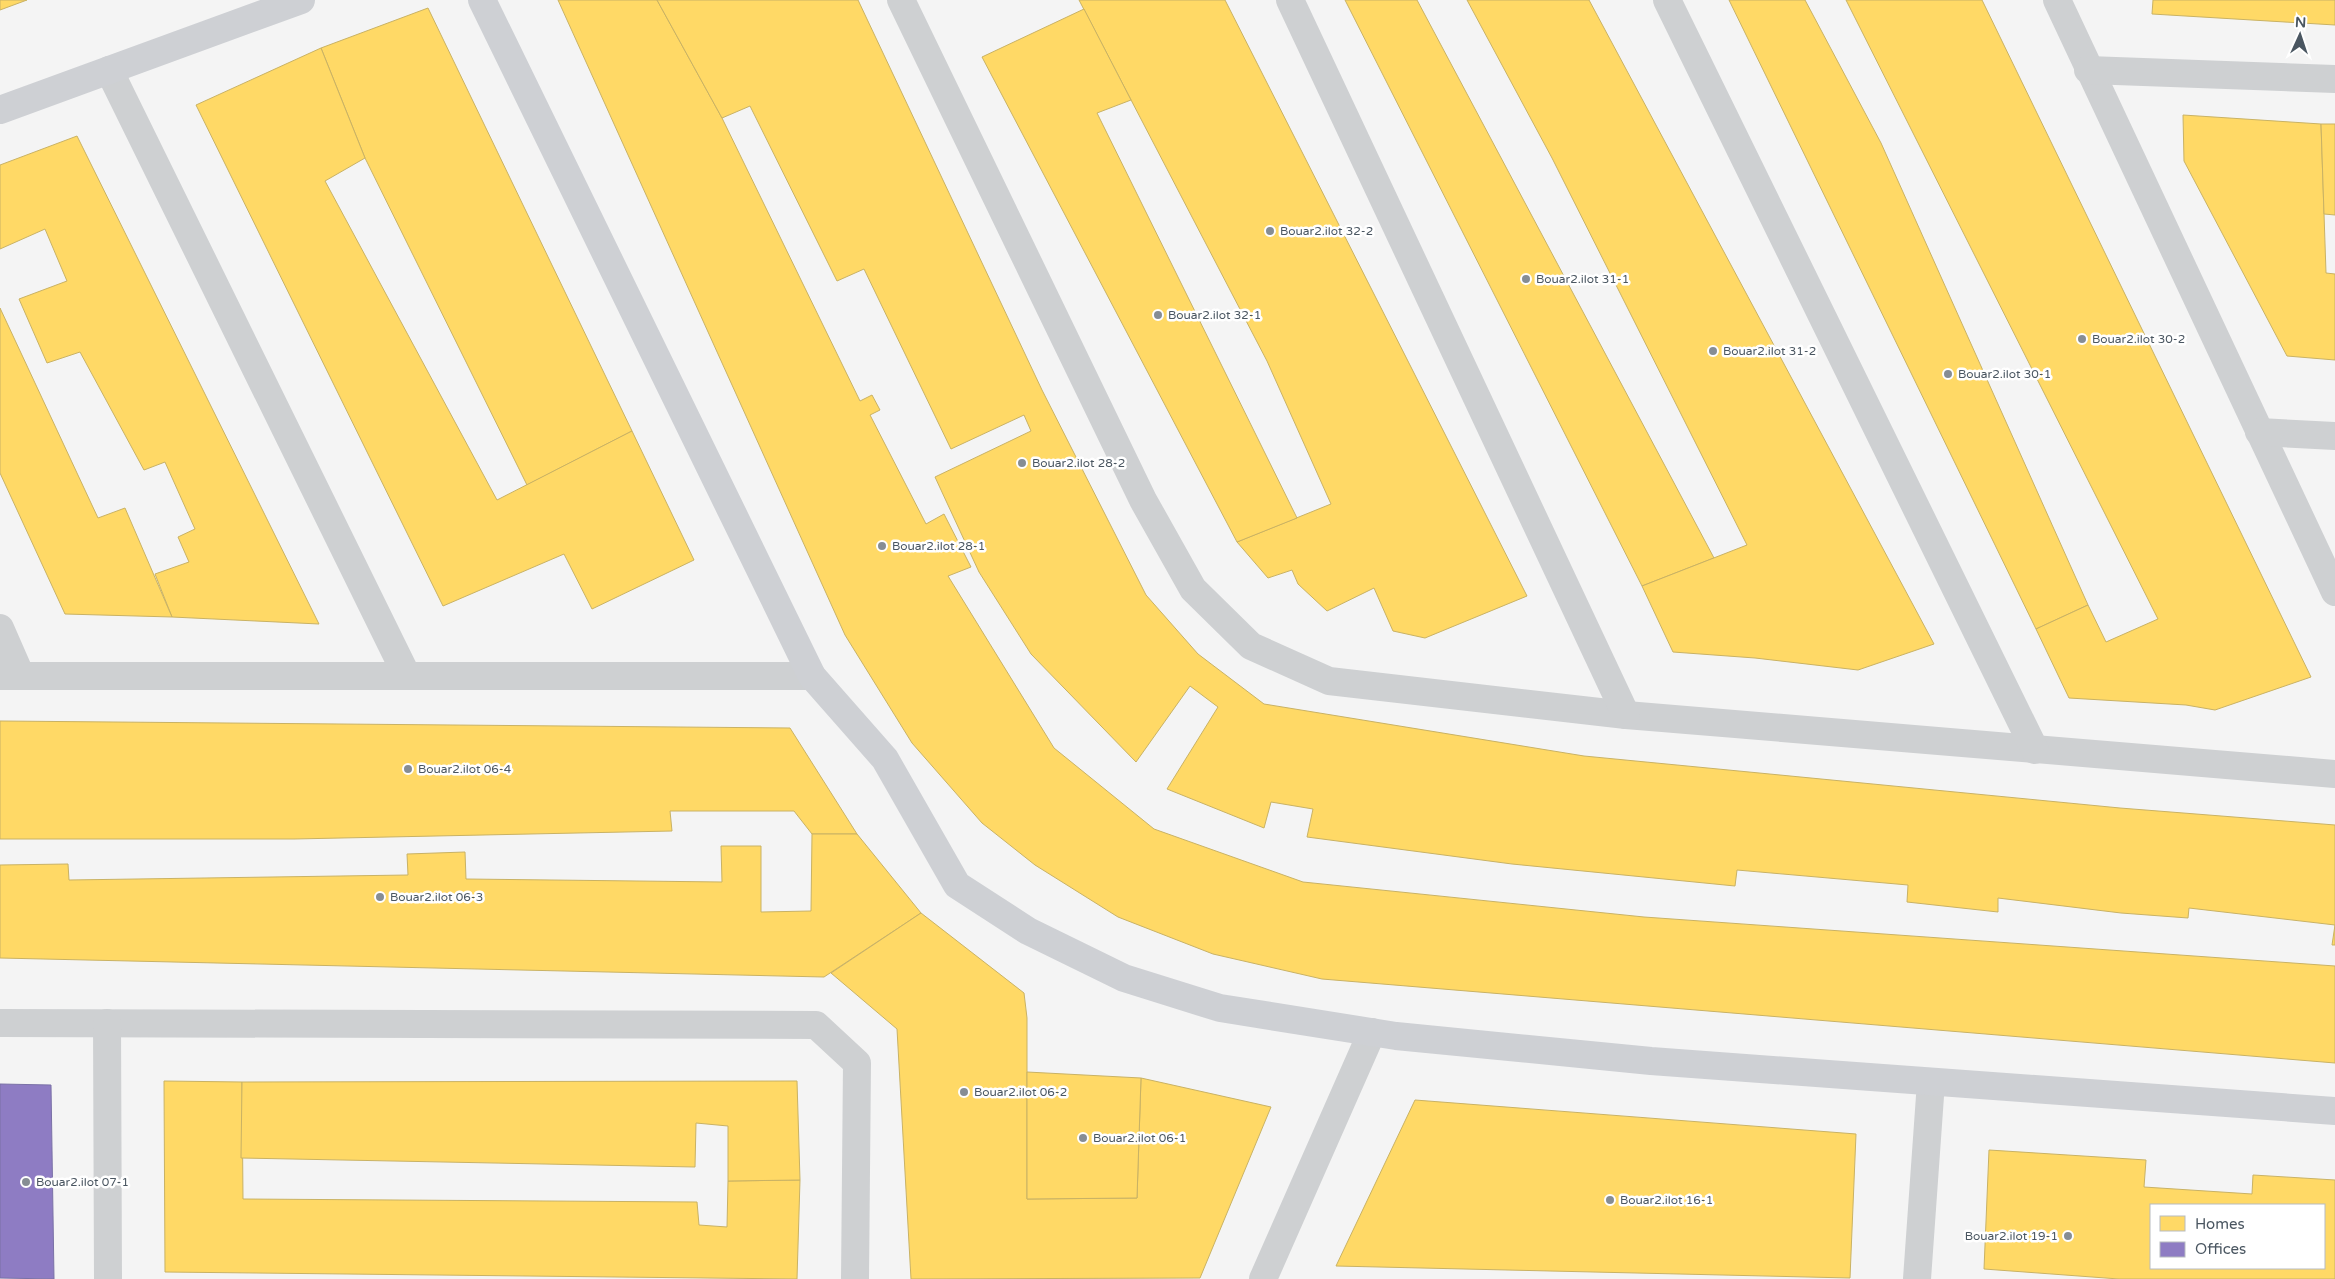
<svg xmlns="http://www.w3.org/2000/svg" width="2335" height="1279" viewBox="0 0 2335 1279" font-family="'Varela Round',sans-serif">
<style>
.homes{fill:#ffd966;stroke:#c9b264;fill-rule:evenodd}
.offices{fill:#8e7cc3;stroke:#7a71a6}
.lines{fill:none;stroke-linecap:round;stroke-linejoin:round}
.street{stroke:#ced0d2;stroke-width:28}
.secondary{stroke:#ced0d4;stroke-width:28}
.poi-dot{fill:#868d94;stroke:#fff;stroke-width:2}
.labels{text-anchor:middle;stroke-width:5;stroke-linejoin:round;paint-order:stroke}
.poi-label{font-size:12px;fill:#4a5661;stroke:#fff;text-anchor:start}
</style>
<rect width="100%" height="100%" fill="#f4f4f4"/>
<!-- homes -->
<g class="homes">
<path d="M0,0H27L0,10Z"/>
<path d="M558,0H657L722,118L860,401L872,395L880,410L870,415L926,524L944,514L971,567L948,576L1054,748L1154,829L1303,882L1644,917L2335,966V1063L1322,979L1213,954L1118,917L1035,865L982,823L912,743L845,635Z"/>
<path d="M657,0H858L1042,390L1146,595L1198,654L1264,704L1584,756L2120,808L2335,825V945H2332L2335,925L2189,908L2188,918L2121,913L1998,898V912L1907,902L1908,885L1737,870L1735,886L1512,864L1307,837L1313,809L1271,802L1264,828L1167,789L1218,707L1190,686L1136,762L1031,654L979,572L935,477L1031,431L1024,415L951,449L864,269L837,281L750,106L722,118Z"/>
<path d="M1079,0H1225L1527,596L1425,638L1393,631L1374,588L1327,611L1298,584L1292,570L1268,578L1237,542L1331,504L1267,361Z"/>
<path d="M1345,0H1417L1714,558L1642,586Z"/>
<path d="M1467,0H1589L1934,644L1858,670L1755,658L1673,652L1642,586L1747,545L1552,158Z"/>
<path d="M1729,0H1805L1881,143L2088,605L2036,629Z"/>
<path d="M1846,0H1982L2311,677L2215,710L2186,705L2069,698L2036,629L2088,605L2106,642L2158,619Z"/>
<path d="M2153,0H2335V25L2152,14Z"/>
<path d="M428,8L632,431L527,485L365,158L321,48Z"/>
<path d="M1084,9L1131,100L1097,113L1297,518L1237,542L982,57Z"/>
<path d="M321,48L365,158L325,181L497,500L632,431L694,560L592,609L564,554L443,606L196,105Z"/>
<path d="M2183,115L2321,124L2326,273L2335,274V360L2287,356L2184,161Z"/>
<path d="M2321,124H2335V215L2324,214Z"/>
<path d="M77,136L319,624L172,617L155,574L189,562L178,537L195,529L165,462L144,470L80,352L47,363L19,299L67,281L45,229L0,249V165Z"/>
<path d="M0,308L98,518L125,508L172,617L65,614L0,473Z"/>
<path d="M0,721L790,728L857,834H812L794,811H670L672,831L294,839H0Z"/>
<path d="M812,834H857L921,913L824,977L0,958V865L68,864L69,880L408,875L407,854L465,852L466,879L722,882L721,846H761V912L811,911Z"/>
<path d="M921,913L1024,993L1027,1018V1199L1137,1198L1141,1078L1271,1107L1200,1278L911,1279L897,1029L831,973Z"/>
<path d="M1027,1072L1141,1078L1137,1198L1027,1199Z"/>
<path d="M164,1081L242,1082L243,1199L697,1202L699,1225L727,1227L728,1181L800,1180L797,1279L165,1272Z"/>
<path d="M797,1081L800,1180L728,1181V1126L696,1123L695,1167L241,1158L242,1082Z"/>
<path d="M1415,1100L1856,1134L1850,1278L1336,1266Z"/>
<path d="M1989,1150L2146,1160L2144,1187L2252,1194L2253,1175L2335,1180V1279H2119L1984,1269ZM2151,1205H2324V1268H2151Z"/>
</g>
<!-- offices -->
<path class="offices" d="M0,1084L51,1085L54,1279L0,1278Z"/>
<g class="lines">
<!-- street -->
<g class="street">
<path d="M901,0L1143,500L1193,589L1251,646L1329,681L1626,715L2335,774"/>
<path d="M1290,0L1626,715"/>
<path d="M1667,0L2035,750"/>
<path d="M2057,0L2335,592"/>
<path d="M109,70L407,676"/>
<path d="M2088,70L2335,79"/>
<path d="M2259,432L2335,436"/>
<path d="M0,628L21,676"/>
<path d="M0,676H812"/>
<path d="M0,1023L816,1025L857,1063L855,1279"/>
<path d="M107,1023L108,1279"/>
<path d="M1263,1279L1372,1032"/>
<path d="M1917,1279L1931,1082"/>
</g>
<!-- secondary -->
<g class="secondary">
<path d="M482,0L812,676L885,759L957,885L1028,931L1124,978L1220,1008L1396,1036L1651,1061L2335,1111"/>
<path d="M0,110L301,0"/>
</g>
</g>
<!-- markers -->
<g class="poi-dot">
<circle cx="1270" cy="231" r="5"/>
<circle cx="1526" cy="279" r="5"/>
<circle cx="1158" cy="315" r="5"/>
<circle cx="2082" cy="339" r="5"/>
<circle cx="1713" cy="351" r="5"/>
<circle cx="1948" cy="374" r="5"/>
<circle cx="1022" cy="463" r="5"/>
<circle cx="882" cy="546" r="5"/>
<circle cx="408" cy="769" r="5"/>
<circle cx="380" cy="897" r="5"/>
<circle cx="964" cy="1092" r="5"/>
<circle cx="1083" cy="1138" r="5"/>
<circle cx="26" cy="1182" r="5"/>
<circle cx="1610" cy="1200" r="5"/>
<circle cx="2068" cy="1236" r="5"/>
</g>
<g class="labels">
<!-- poi labels -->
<g class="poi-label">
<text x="1280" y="235">Bouar2.ilot 32-2</text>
<text x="1536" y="283">Bouar2.ilot 31-1</text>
<text x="1168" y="319">Bouar2.ilot 32-1</text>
<text x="2092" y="343">Bouar2.ilot 30-2</text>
<text x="1723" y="355">Bouar2.ilot 31-2</text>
<text x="1958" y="378">Bouar2.ilot 30-1</text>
<text x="1032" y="467">Bouar2.ilot 28-2</text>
<text x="892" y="550">Bouar2.ilot 28-1</text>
<text x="418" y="773">Bouar2.ilot 06-4</text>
<text x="390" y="901">Bouar2.ilot 06-3</text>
<text x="974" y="1096">Bouar2.ilot 06-2</text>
<text x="1093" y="1142">Bouar2.ilot 06-1</text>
<text x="36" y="1186">Bouar2.ilot 07-1</text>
<text x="1620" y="1204">Bouar2.ilot 16-1</text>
<text x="2058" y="1240" text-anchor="end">Bouar2.ilot 19-1</text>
</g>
</g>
<!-- legend -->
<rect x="2150" y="1204" width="175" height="65" fill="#ffffff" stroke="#b7bbc0"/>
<rect x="2160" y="1216" width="25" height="15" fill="#ffd966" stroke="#b7bbc0"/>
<text x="2195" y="1229" font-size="15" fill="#4a5661">Homes</text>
<rect x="2160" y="1242" width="25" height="15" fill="#8e7cc3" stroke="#b7bbc0"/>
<text x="2195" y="1254" font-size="15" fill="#4a5661">Offices</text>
<!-- north arrow -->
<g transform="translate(2300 35) rotate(3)" stroke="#ffffff" stroke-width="4" paint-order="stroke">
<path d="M0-4L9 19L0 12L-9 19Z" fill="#4a5661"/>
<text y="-8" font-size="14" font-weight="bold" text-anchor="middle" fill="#4a5661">N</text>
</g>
</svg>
